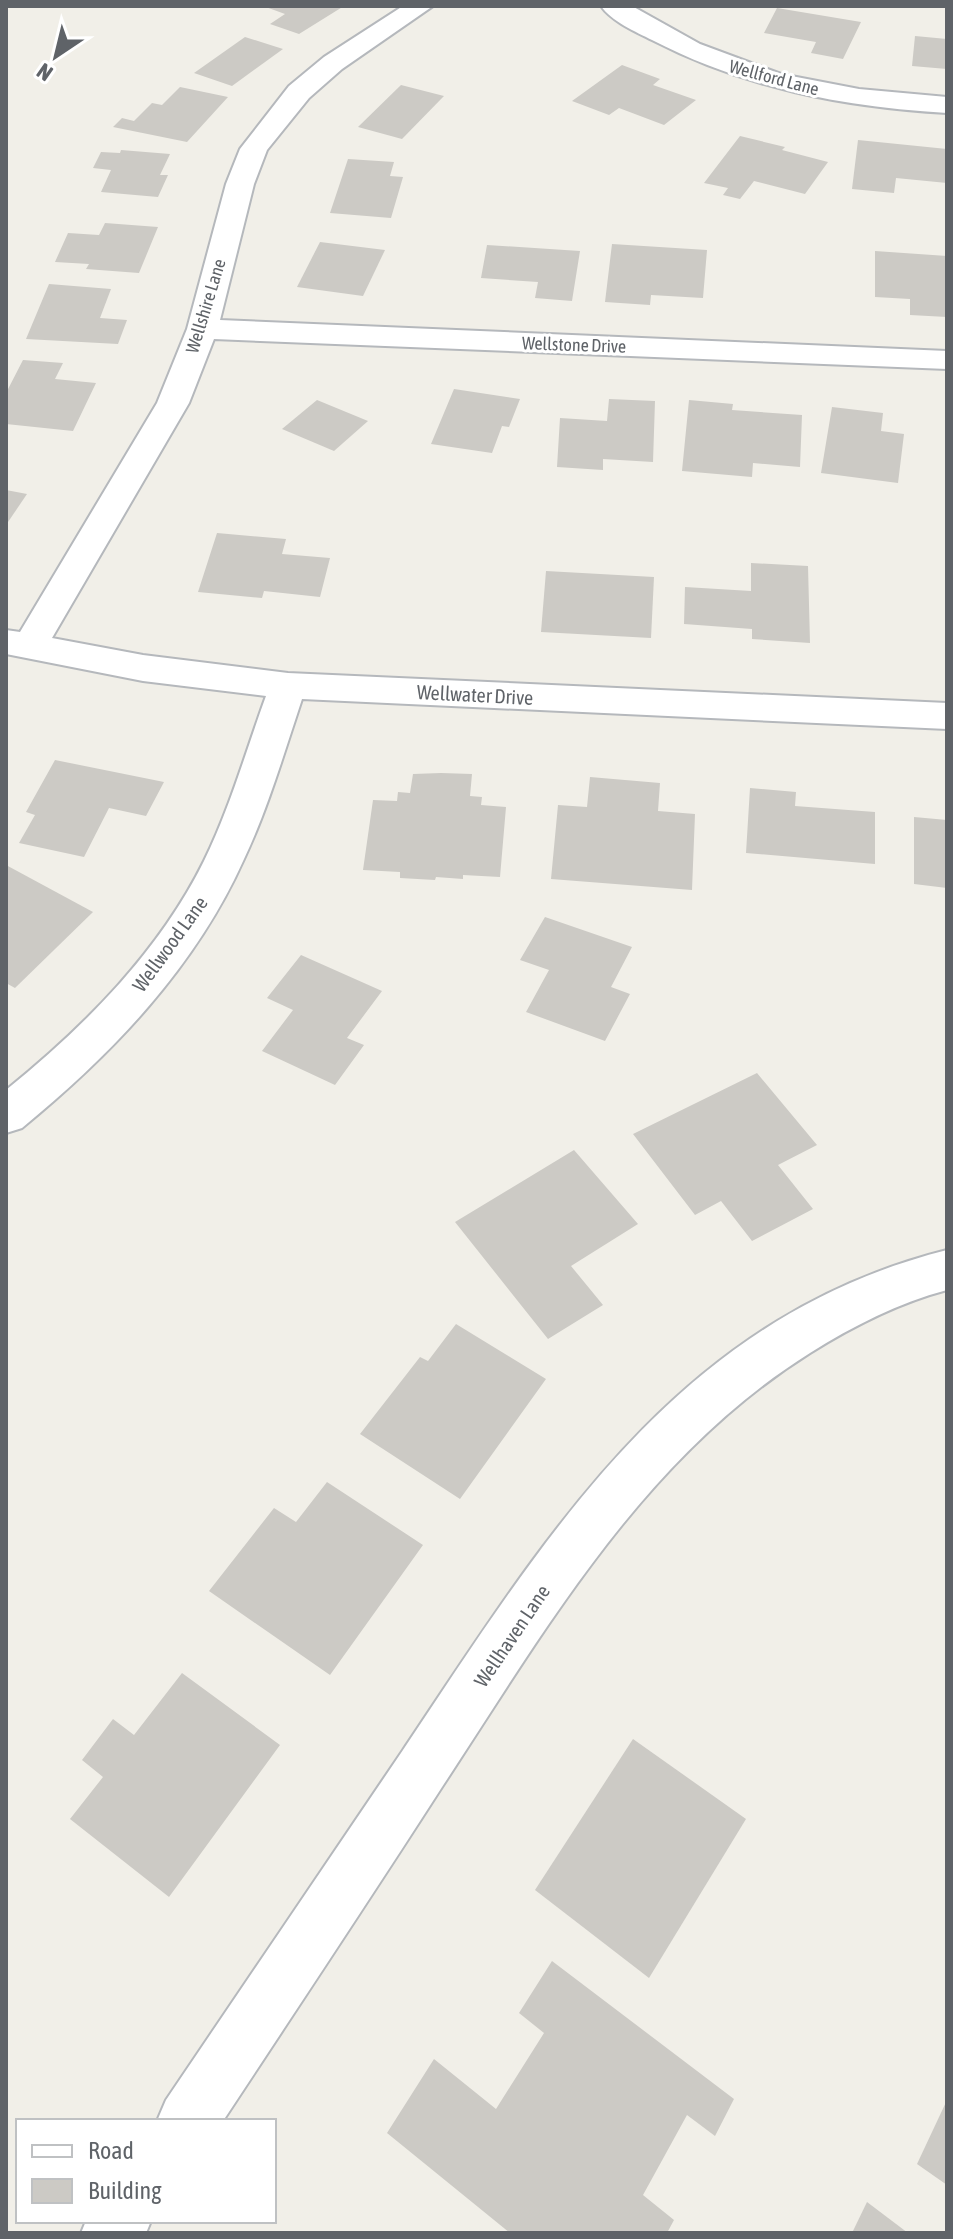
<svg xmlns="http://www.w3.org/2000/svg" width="953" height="2239" viewBox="0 0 953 2239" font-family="'Asap Condensed',sans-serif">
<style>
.building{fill:#cccac5}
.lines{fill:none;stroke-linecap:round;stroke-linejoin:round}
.minor-casing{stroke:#b5b8bc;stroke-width:4}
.minor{fill:#fff;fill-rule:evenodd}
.labels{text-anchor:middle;stroke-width:6;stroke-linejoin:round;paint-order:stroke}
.far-street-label{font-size:18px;fill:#5f6368;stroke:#fff}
.street-label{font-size:20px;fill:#5f6368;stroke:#fff}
</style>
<rect width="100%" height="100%" fill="#f1efe8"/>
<!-- building -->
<g class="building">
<path d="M263,6H344L299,34L270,24L285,14Z"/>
<path d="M777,8L861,22L843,59L811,53L816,42L764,33Z"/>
<path d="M915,36L947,39V69L912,66Z"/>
<path d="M245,37L283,49L232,86L194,73Z"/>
<path d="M622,65L660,79L653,85L696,100L664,125L619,108L609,115L572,101Z"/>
<path d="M401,85L444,96L402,139L358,127Z"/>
<path d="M180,87L228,97L187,142L113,127L122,118L134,121L152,103L162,105Z"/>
<path d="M740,136L785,147L782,150L828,162L805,194L754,181L740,199L723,195L728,188L704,183Z"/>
<path d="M858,140L947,149V183L896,178L894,193L852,189Z"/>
<path d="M121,150L170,154L160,175H168L158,197L101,192L111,170L93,168L101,152L120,153Z"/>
<path d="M348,159L394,162L390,176L403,177L391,218L330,213Z"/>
<path d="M105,223L158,227L139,273L86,269L89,264L55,262L68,233L99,235Z"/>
<path d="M320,242L385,250L363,296L297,287Z"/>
<path d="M612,244L707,250L703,298L651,295L650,305L605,302Z"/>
<path d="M487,245L580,251L572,301L535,298L538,282L481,278Z"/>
<path d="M875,251L947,256V317L910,315V299L875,297Z"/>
<path d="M49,284L111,289L100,318L127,320L118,344L26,339Z"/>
<path d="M23,360L63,363L55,379L96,383L73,431L6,424V393Z"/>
<path d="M454,389L520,399L509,427L502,426L492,453L431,444Z"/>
<path d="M609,399L655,401L653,462L603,459V470L557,467L560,418L607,421Z"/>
<path d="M317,400L368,421L334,451L282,429Z"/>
<path d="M689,400L733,404L732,410L802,415L800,467L753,463L752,477L682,471Z"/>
<path d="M832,407L883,413L881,431L904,434L898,483L821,473Z"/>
<path d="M6,490L27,494L6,525Z"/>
<path d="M217,533L286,539L282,554L330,558L320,597L264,591L262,598L198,592Z"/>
<path d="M751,563L808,566L810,643L752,639V629L684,624L685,587L751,591Z"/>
<path d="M546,571L654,577L651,638L541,632Z"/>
<path d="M55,760L164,782L146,816L109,808L84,857L19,843L35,815L26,812Z"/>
<path d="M441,773L472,774L470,796L482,797L481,805L506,807L500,877L463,875V879L436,877L435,880L400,878V872L363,870L373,800L397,801L398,792L410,793L413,774Z"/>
<path d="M590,777L660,783L658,811L695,814L692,890L551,879L558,805L587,807Z"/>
<path d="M750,788L796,792L795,806L875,812V864L746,853Z"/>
<path d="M914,817L947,820V888L914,884Z"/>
<path d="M6,865L93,912L15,988L6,983Z"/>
<path d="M545,917L632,947L611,987L630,994L605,1041L526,1012L549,970L520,960Z"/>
<path d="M301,955L382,991L347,1038L364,1045L335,1085L262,1051L293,1010L267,998Z"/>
<path d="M757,1073L817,1145L778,1165L813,1209L752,1241L721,1201L695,1215L633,1134Z"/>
<path d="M574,1150L638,1224L571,1266L603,1305L548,1339L455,1222Z"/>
<path d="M456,1324L546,1379L460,1499L360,1434L420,1357L428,1361Z"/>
<path d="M327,1482L423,1545L330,1675L209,1591L274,1508L296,1522Z"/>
<path d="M182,1673L280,1745L169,1897L70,1819L103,1777L82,1760L113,1719L134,1735Z"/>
<path d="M633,1739L746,1819L649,1978L535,1890Z"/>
<path d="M552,1961L734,2099L715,2136L687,2115L643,2195L674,2220L667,2233H510L387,2133L434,2059L496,2109L544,2033L519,2013Z"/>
<path d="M947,2100V2185L917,2164Z"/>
<path d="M867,2202L908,2233H852Z"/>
</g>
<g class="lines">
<!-- minor casing -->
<g class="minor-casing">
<g id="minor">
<path d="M403,6H433L342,69L309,98L267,150L254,184L220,320L947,351V369L214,339L189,403L52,638L143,655L288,673L947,703V729L302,699C284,753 268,808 244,859C195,968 113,1053 22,1128L6,1133V1090C84,1027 159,952 204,861C230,808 246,751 266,696L143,681L6,654V630L20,632L157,403L187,329L226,184L240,149L289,86L324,57Z"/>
<path d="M601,6H632L700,44L781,74L859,89L947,97V113C843,107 745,88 652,40C636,32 611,21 601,6Z"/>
<path d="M947,1250V1290C898,1303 853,1326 810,1353C644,1457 547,1627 442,1787C370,1899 296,2010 223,2121H157L166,2100C245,1983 324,1867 403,1750C547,1535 677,1318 947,1250Z"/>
<path d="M86,2221H151L146,2233H81Z"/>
</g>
</g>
<!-- minor -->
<use href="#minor" class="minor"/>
</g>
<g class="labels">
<!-- far-street labels -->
<g class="far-street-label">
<text transform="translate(774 78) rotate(15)" y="6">Wellford Lane</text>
<text transform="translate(206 306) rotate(-73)" y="6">Wellshire Lane</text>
<text transform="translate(574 345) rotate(2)" y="6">Wellstone Drive</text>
</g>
<!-- street labels -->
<g class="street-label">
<text transform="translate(475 695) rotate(3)" y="7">Wellwater Drive</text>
<text transform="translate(170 944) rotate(-54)" y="7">Wellwood Lane</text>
<text transform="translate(512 1636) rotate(-56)" y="7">Wellhaven Lane</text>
</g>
</g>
<!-- border -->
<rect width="953" height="2239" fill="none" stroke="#5f6368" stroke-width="16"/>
<!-- legend -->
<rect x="16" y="2119" width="260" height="104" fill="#ffffff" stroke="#bfc1c3" stroke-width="2"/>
<rect x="32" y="2145" width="40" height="12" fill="#ffffff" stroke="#bfc1c3" stroke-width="2"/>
<text x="88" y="2159" font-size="24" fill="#5f6368">Road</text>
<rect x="32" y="2179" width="40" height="24" fill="#cccac5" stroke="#bfc1c3" stroke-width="2"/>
<text x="88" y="2199" font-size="24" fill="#5f6368">Building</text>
<!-- north arrow -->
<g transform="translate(56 56) rotate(215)" stroke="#ffffff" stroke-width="6" paint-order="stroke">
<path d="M0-6L14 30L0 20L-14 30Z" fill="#5f6368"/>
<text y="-12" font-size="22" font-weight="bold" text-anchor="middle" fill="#5f6368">N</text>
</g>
</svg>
